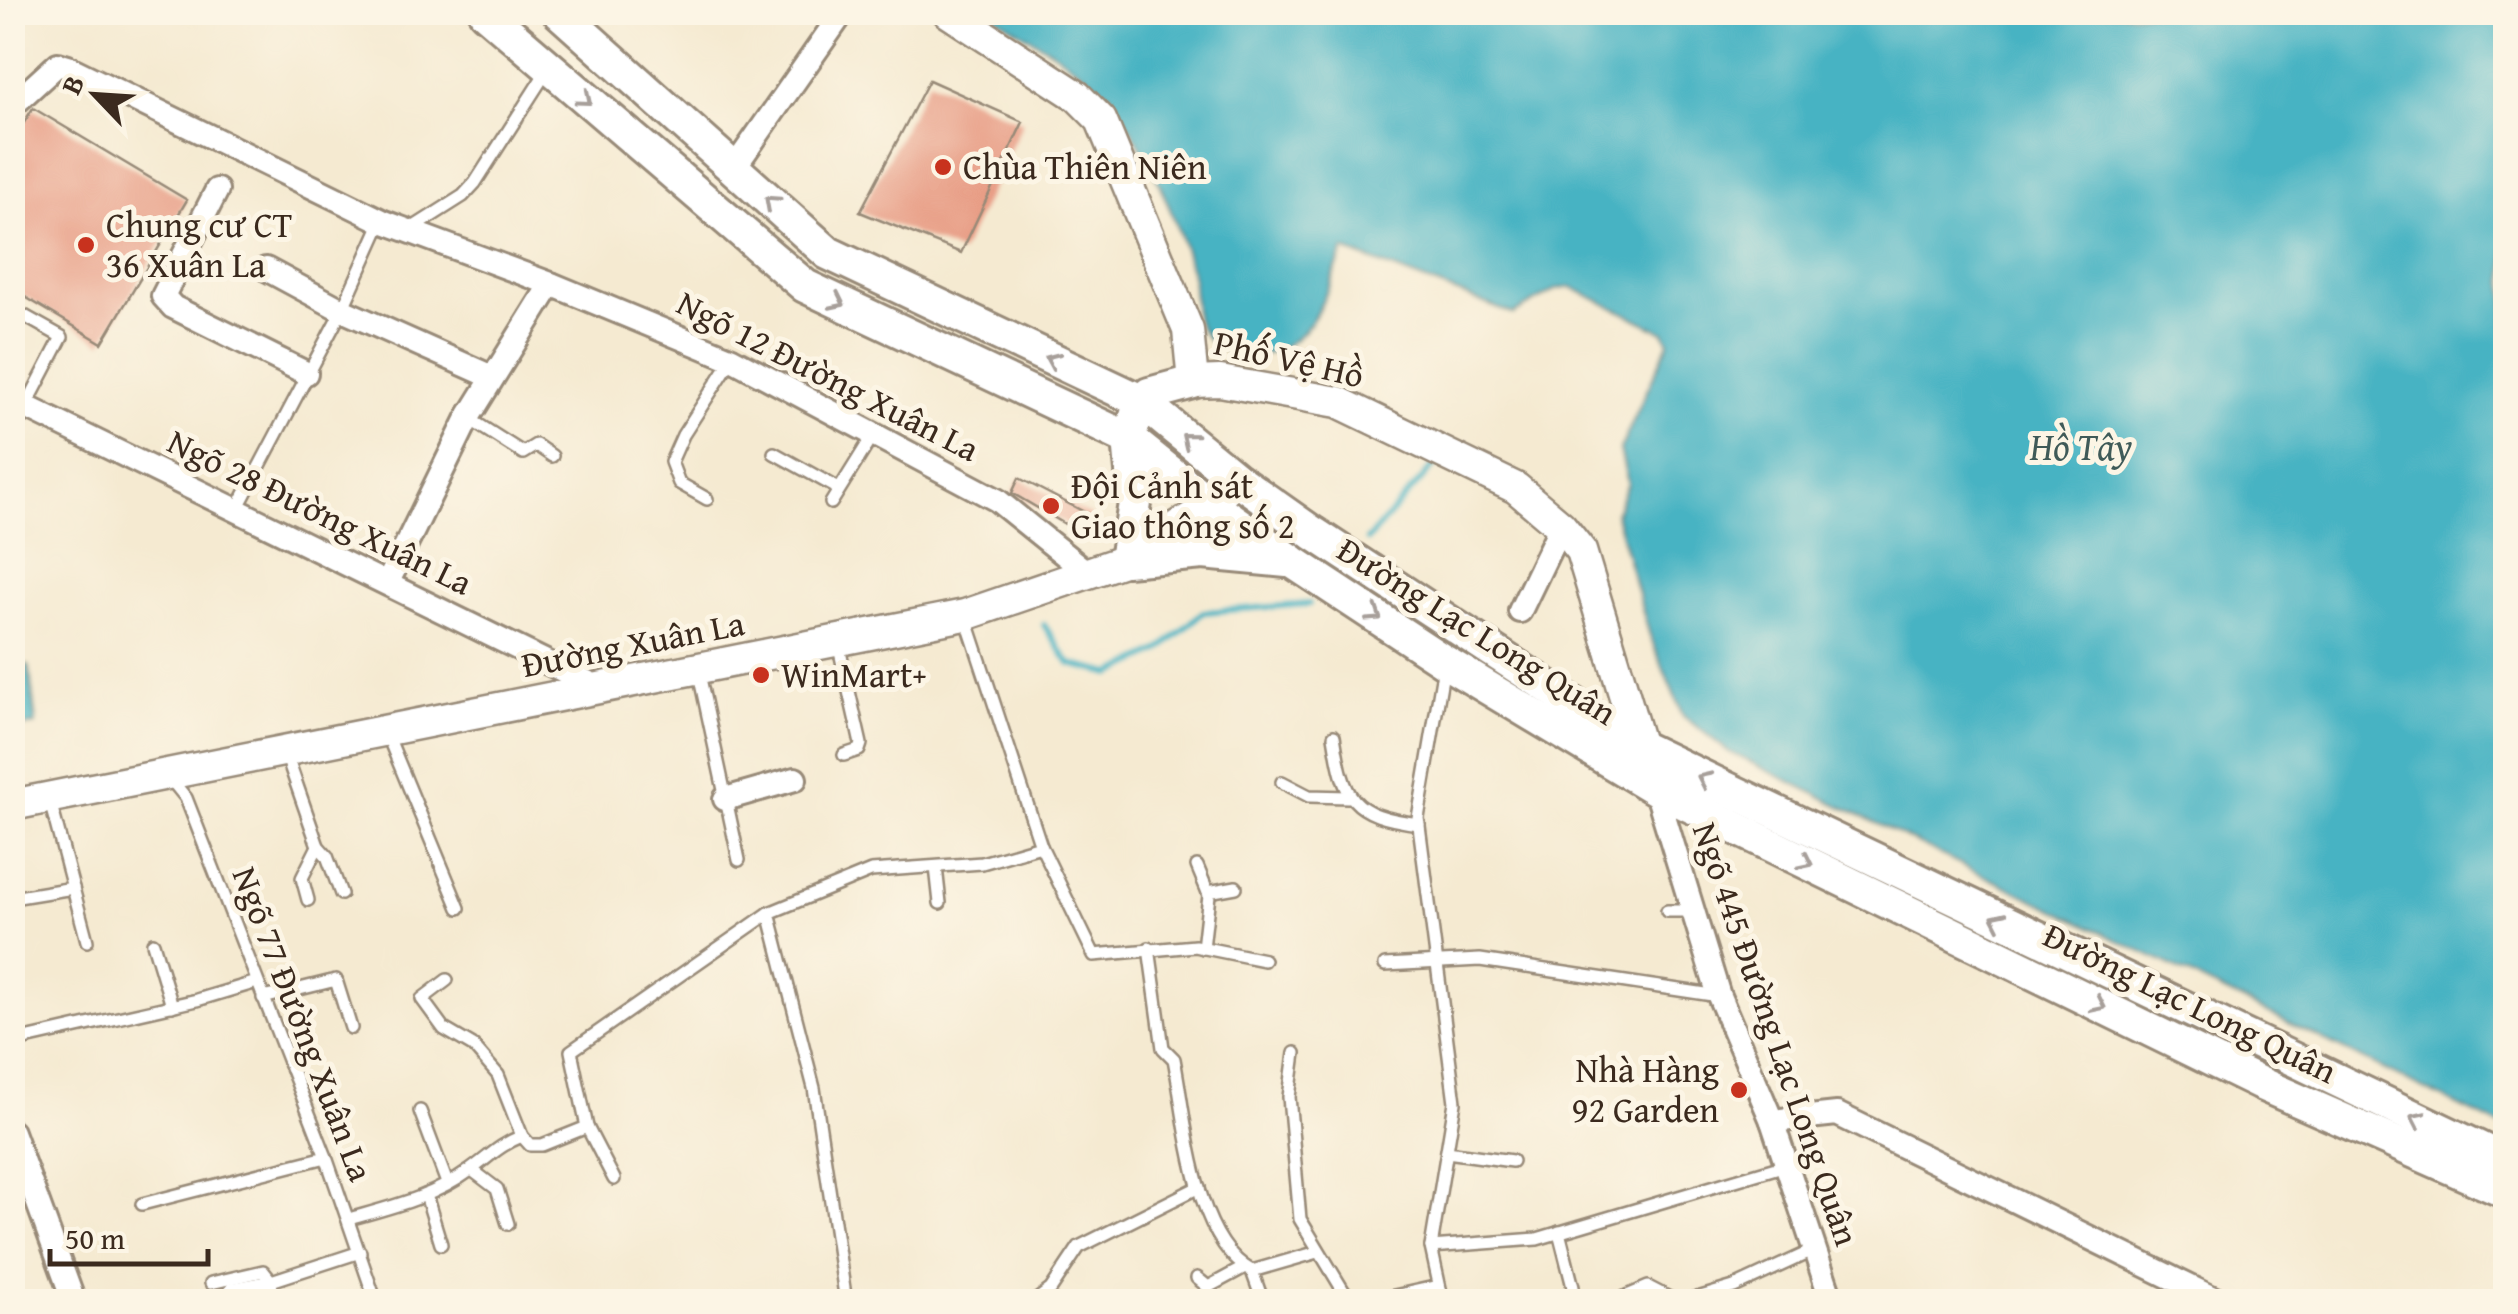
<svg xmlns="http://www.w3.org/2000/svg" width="2518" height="1314" viewBox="0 0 2518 1314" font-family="'Gentium Book Plus',serif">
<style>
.water{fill:#47b3c3;stroke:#416e70;stroke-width:2.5}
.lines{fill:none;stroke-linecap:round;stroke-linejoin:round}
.stream{stroke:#47b3c3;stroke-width:6}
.building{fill:#e89e86}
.service-casing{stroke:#988a78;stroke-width:16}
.minor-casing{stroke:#988a78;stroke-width:28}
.tertiary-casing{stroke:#988a78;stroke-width:35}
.secondary-casing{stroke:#988a78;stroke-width:38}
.service{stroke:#fff;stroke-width:11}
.minor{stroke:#fff;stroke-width:22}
.tertiary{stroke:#fff;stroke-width:30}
.secondary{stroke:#fff;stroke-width:32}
.oneway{stroke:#a79f9a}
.poi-dot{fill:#c8321e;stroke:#fcf5e5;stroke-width:4}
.labels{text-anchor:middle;stroke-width:10;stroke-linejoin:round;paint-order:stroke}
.poi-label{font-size:35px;fill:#3b2a1e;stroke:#fcf5e5;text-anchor:start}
.street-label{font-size:35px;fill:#3b2a1e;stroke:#fcf5e5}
.water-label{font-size:38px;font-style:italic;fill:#3f5a58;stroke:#fcf5e5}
</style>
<rect width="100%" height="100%" fill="#fcf5e5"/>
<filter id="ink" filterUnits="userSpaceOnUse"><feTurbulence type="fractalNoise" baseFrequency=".01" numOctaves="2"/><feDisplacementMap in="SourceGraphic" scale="20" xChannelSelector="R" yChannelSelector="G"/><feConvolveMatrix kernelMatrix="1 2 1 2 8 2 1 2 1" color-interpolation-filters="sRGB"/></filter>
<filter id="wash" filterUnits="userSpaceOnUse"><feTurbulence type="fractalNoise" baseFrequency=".0048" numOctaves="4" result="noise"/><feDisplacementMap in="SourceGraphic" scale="40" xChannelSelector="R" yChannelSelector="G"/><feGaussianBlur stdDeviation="2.25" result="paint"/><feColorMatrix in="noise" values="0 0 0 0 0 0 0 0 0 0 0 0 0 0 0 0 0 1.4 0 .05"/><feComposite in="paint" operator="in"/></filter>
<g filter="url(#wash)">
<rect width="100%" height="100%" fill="#f5ead1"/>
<!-- water -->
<g class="water">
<path d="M990,13H2505V1128L1729,752L1683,716L1650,636L1615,514L1628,484L1620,450L1669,342L1664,332L1571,287L1557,289L1513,314L1344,250C1321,301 1314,349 1251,356C1231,358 1210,345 1200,328C1191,313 1196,286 1190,268C1176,217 1151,160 1122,115C1095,70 1033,41 990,13Z"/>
<path d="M13,659L29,666L36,725L13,728Z"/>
</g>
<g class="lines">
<!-- stream -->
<g class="stream">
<path d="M1367,540L1438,461"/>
<path d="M1044,625L1070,664L1112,674L1159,651L1203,612L1309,604"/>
</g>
</g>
<g id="blocks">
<!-- building -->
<g class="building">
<path d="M929,80L1023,122L961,253L860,212Z"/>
<path d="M33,108L187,200L102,343L12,289V142Z"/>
<path d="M1019,478L1092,516L1082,534L1012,493Z"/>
</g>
</g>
</g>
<g filter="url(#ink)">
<use href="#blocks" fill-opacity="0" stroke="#988a78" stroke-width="2.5"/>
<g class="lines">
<!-- service casing -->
<g class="service-casing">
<g id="service">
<path d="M411,229L463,196L475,183L548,69"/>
<path d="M12,309L62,337L26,406"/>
<path d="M468,418L523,453L536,445L552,456"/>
<path d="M774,453L839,489"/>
<path d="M707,499L679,483L671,462L683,435L732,359"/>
<path d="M831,503L872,437"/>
<path d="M237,509L342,310L382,221"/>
<path d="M965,615L1041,846L1094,955L1195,946L1264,960"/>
<path d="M838,643L861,744L859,750L844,755"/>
<path d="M698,669L739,860"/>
<path d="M387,734L459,908"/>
<path d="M1334,736C1344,799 1350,815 1419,824"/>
<path d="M286,754L318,846L327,856L341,894"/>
<path d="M169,777L186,798L326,1157L376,1302"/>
<path d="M1282,782L1309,796L1348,797"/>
<path d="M50,801L87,941"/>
<path d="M1197,866L1209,895L1203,948"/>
<path d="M936,867L940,903"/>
<path d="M1208,892L1236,887"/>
<path d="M12,898L73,888"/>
<path d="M308,900L302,878L318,846"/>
<path d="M1667,911H1690"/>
<path d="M769,913L814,1088L846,1302"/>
<path d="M153,943L172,1006"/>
<path d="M1149,948L1163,1048L1174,1059C1186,1119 1193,1239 1252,1271L1263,1302"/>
<path d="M1385,965L1480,960L1719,996"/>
<path d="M447,980L422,999L444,1029L473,1046L498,1075L522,1136L530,1145H542L587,1127L571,1051L769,913L871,871L982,863L1041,846"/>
<path d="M263,998L336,980L351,1028"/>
<path d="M12,1042L197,1000L257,982"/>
<path d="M1295,1053L1289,1097L1300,1219L1344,1292L1358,1302"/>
<path d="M420,1111L447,1183"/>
<path d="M587,1127L614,1179"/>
<path d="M1447,1152L1512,1161"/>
<path d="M472,1170L497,1189L508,1224"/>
<path d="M426,1195L441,1244"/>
<path d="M142,1204L326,1157"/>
<path d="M349,1219C391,1207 434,1197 469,1171C488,1158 499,1145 522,1136"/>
<path d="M1559,1232L1573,1287"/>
<path d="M1431,1247L1537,1239L1786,1165"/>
<path d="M1252,1271L1318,1252"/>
<path d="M1197,1278L1208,1287L1245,1267"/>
<path d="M211,1283L263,1271L271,1281"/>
<path d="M231,1289L271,1281"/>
<path d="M239,1299L271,1281"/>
<path d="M273,1302L271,1281L360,1252"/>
<path d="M1034,1302L1051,1289L1079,1247L1199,1187"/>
<path d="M1367,1302L1439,1286"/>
<path d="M1443,1302L1431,1247L1455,1102L1418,818L1444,666"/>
<path d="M1613,1302L1648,1287L1677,1302"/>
<path d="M1684,1302L1734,1287L1814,1250"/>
</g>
</g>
<!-- minor casing -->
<g class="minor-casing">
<g id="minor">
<path d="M12,106L58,64L68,67L382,221L551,284L732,359L997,500L1085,571"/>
<path d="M734,168L843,12"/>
<path d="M217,190L163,296L173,307L306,373"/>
<path d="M266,269L342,310L492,377"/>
<path d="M12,400L597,687"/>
<path d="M388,582L468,418L551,284"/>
<path d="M1520,611L1561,526"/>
<path d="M1653,780L1719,996L1772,1121L1832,1302"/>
<path d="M725,799L795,779"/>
<path d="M1772,1121L1837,1114L2221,1302"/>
<path d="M12,1132L74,1302"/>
</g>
</g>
<!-- tertiary casing -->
<g class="tertiary-casing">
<g id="tertiary">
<path d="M948,12L1077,96L1101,120L1188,330L1193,382L1220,381L1338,402L1516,488L1561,526L1581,551L1640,747"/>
<path d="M12,805L965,615L1126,560L1211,505L1235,478"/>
</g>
</g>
<!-- secondary casing -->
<g class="secondary-casing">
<g id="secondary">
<path d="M485,12L805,286L1129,439L1211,505L1293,562L1445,662L1656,789L2259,1083L2506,1192"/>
<path d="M559,12L828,253L1141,401L1235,478L1313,533L1640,747L2506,1161"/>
<path d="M1193,382L1149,394L1141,401L1129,439L1135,503L1126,560L1203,553L1287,561"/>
</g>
</g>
<!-- service -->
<use href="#service" class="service"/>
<!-- minor -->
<use href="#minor" class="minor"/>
<!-- tertiary -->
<use href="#tertiary" class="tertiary"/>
<!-- secondary -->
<use href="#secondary" class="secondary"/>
</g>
<!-- one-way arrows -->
<defs><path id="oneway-chevron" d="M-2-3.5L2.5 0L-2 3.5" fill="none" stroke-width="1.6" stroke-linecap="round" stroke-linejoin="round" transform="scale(2.5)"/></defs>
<g class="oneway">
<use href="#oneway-chevron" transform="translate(585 99) rotate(40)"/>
<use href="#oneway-chevron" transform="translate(771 202) rotate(-138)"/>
<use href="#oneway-chevron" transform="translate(838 302) rotate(26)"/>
<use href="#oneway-chevron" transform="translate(1052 360) rotate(-156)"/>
<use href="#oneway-chevron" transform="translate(1188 439) rotate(-141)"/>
<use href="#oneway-chevron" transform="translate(1375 615) rotate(33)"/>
<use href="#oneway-chevron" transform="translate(1704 779) rotate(-155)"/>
<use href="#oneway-chevron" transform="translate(1806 862) rotate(26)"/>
<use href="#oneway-chevron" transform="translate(1998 919) rotate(-155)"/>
<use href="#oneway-chevron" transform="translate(2099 1005) rotate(26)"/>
<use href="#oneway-chevron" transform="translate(2417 1119) rotate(-155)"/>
</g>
</g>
<!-- markers -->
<g class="poi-dot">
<circle cx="943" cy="167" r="10"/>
<circle cx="86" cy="245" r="10"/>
<circle cx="1051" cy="506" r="10"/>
<circle cx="761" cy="675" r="10"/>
<circle cx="1739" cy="1090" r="10"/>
</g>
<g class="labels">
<!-- poi labels -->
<g class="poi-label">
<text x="963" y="179">Chùa Thiên Niên</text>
<text x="106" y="237">Chung cư CT<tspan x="106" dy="40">36 Xuân La</tspan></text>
<text x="1071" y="498">Đội Cảnh sát<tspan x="1071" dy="40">Giao thông số 2</tspan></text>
<text x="781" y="687">WinMart+</text>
<text x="1719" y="1082" text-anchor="end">Nhà Hàng<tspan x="1719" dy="40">92 Garden</tspan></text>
</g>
<!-- street labels -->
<g class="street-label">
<text transform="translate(1289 359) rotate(13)" y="12">Phố Vệ Hồ</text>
<text transform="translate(828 376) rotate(27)" y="12">Ngõ 12 Đường Xuân La</text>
<text transform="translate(320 512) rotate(26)" y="12">Ngõ 28 Đường Xuân La</text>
<text transform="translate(1477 631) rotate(32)" y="12">Đường Lạc Long Quân</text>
<text transform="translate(633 644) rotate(-11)" y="12">Đường Xuân La</text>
<text transform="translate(2190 1003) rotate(26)" y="12">Đường Lạc Long Quân</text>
<text transform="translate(303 1024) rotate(69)" y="12">Ngõ 77 Đường Xuân La</text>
<text transform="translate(1776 1034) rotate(71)" y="12">Ngõ 445 Đường Lạc Long Quân</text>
</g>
<!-- water labels -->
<g class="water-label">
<text x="2081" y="460">Hồ Tây</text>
</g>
</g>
<!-- margin -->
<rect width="2518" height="1314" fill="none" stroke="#fcf5e5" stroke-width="50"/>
<!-- north arrow -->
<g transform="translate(95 95) rotate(295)" stroke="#fcf5e5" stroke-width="8" paint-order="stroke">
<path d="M0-8L18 38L0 25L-18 38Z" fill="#3b2a1e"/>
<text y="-15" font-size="28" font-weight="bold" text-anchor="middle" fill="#3b2a1e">B</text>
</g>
<!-- scale -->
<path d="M50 1249v15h158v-15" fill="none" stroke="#3b2a1e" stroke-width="5"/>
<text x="65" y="1249" font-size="30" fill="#3b2a1e" stroke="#fcf5e5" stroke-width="8" paint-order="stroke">50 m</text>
</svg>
